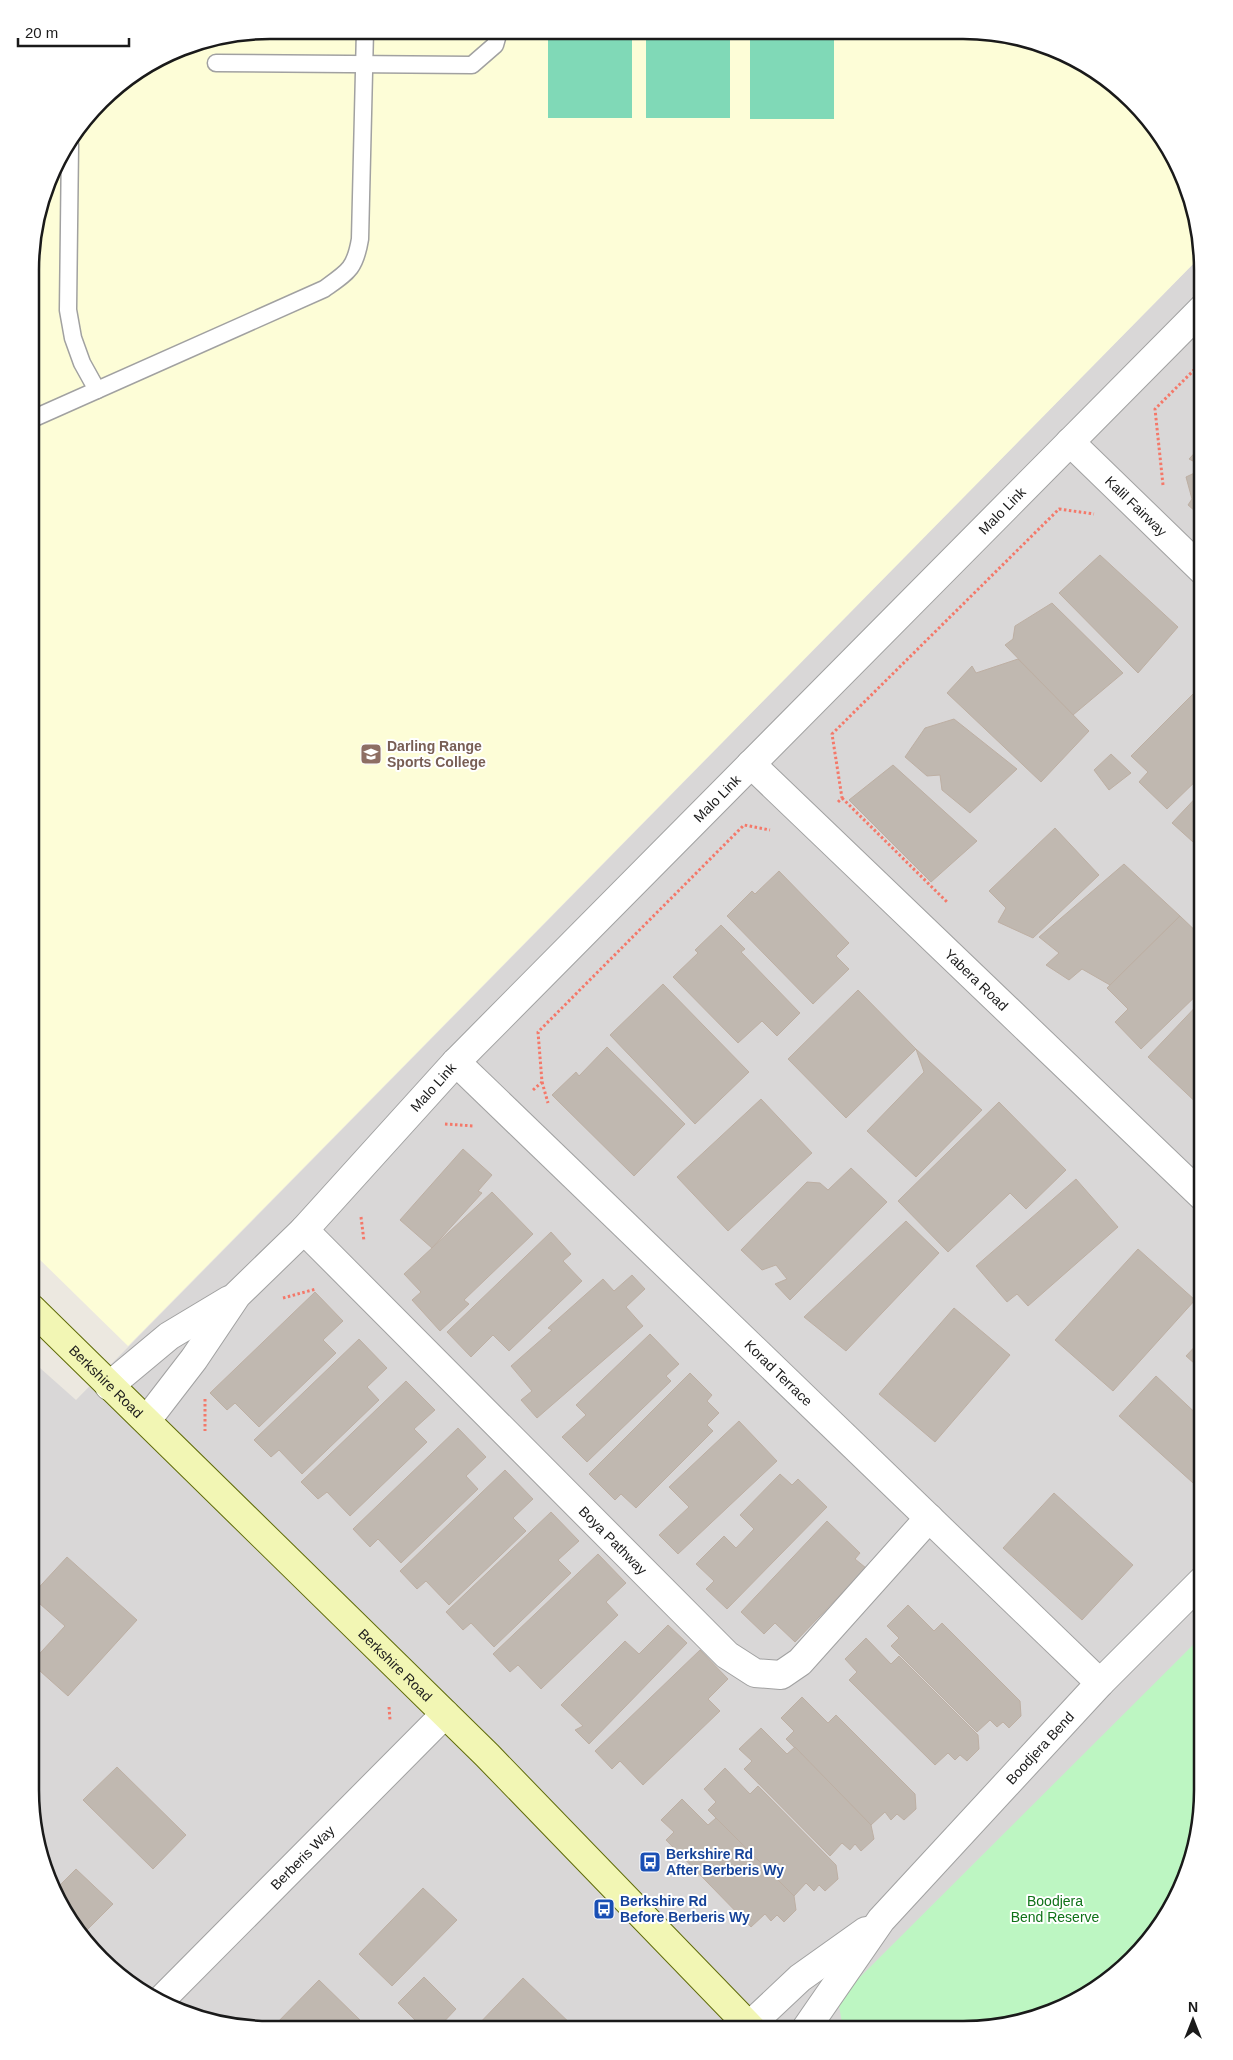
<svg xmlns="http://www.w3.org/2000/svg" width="1233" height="2060" viewBox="0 0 1233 2060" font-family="Helvetica,sans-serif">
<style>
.residential{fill:#d9d7d7}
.education{fill:#fdfdd7}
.park{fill:#bdf6c2}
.pitch{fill:#80d9b7}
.building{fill:#c0b8b0;stroke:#bdafa3}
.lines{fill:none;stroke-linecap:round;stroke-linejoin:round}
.lane-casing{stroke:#a1a1a1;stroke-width:19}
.street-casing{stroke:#a1a1a1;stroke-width:30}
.secondary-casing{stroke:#5f6b08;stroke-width:30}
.path{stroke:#f47869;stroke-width:3;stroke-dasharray:2.5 2.5;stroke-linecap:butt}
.lane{stroke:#fff;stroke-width:16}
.street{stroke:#fff;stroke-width:28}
.secondary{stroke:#f2f6b4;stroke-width:28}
.labels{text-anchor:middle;stroke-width:4;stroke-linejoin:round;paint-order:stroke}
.street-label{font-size:14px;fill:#1a1a1a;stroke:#fff}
.education-label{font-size:14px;font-weight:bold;fill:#785e54;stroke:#fff;text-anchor:start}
.transit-label{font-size:14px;font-weight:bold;fill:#164399;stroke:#fff;text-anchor:start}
.park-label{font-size:14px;fill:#0f7218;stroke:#fff}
.rim{fill:none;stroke:#1a1a1a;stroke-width:2.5}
</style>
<rect width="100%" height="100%" fill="#ece8e0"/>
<!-- residential -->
<path class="residential" d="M1200,257L1203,270L1202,1806L1190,1868L1154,1936L1109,1980L1055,2012L963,2030L239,2028L178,2012L124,1980L79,1936L48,1882L30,1790L31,1360L76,1400Z"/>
<!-- education -->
<path class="education" d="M270,30L995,32L1055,48L1109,80L1154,124L1185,178L1200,257L128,1346L31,1251L32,239L55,164L111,90L178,48Z"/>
<!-- park -->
<path class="park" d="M1203,1635L1202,1806L1190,1868L1154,1936L1109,1980L1055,2012L963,2030H843L838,1999Z"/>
<!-- pitch -->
<g class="pitch">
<rect x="548" y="31" width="84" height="87"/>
<rect x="646" y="31" width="84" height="87"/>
<path d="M750,31L834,32V119H750Z"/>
</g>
<!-- building -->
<g class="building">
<path d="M1203,444V466L1189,459Z"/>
<path d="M1203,469V518L1188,505L1192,499L1186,477Z"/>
<path d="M1100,555L1178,627L1138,673L1059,593Z"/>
<path d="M1052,603L1123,673L1073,715L1005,645L1013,639L1015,626Z"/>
<path d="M1018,659L1089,731L1041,782L947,693L972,666L976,673Z"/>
<path d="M1203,684V774L1167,809L1139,782L1148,772L1131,756Z"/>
<path d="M954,719L1017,769L970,813L942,790L940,775L927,776L905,757L925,728Z"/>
<path d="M1111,754L1131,773L1109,790L1094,770Z"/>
<path d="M893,765L977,841L931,882L849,800Z"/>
<path d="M1203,790V851L1172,823Z"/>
<path d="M1055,828L1099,875L1033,938L998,922L1006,908L989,891Z"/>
<path d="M1124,864L1180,916L1110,985L1082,969L1069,980L1046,965L1059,953L1039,937Z"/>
<path d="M779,871L849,943L836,956L849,969L813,1004L727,916L752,891L755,894Z"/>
<path d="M1180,916L1203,938V989L1141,1049L1115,1022L1128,1009L1107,988Z"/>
<path d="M721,925L745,949L741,952L800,1013L777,1036L762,1021L738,1043L673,977L698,953L695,950Z"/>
<path d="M663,984L749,1072L695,1124L610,1035Z"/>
<path d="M858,990L916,1049L846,1118L788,1059Z"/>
<path d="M1203,999V1109L1148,1057Z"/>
<path d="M607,1047L685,1124L634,1176L552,1095L576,1072L579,1076Z"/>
<path d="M916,1049L982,1110L916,1177L867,1131L924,1072Z"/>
<path d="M761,1099L812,1153L728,1231L677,1177Z"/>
<path d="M999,1102L1066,1170L1026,1209L1010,1193L948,1252L898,1201Z"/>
<path d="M463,1149L492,1175L478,1191L482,1193L432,1248L400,1220Z"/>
<path d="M851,1168L887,1202L790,1300L775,1284L787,1279L776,1265L762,1270L741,1250L807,1182L820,1183L828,1190Z"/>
<path d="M1076,1179L1118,1227L1028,1306L1017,1294L1007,1302L976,1266Z"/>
<path d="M492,1192L533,1234L464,1300L469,1304L440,1331L412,1300L421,1292L404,1274Z"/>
<path d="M906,1221L939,1253L846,1351L804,1317Z"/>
<path d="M551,1232L571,1254L563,1261L582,1281L509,1351L493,1335L471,1357L447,1332Z"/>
<path d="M1138,1249L1195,1300L1113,1391L1055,1340Z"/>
<path d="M632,1275L645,1289L626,1307L643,1326L537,1418L521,1400L532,1391L511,1366L552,1330L548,1328L603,1279L614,1291Z"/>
<path d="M315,1292L343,1321L323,1340L336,1353L259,1427L235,1403L227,1410L210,1393Z"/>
<path d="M954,1308L1010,1355L935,1442L879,1394Z"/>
<path d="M650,1334L679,1364L666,1376L671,1381L587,1462L562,1437L586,1415L576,1405Z"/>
<path d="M1203,1338V1371L1186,1356Z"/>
<path d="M359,1339L387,1368L367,1387L379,1400L302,1474L279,1450L271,1457L254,1440Z"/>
<path d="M690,1373L712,1395L707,1401L719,1413L707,1425L713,1431L636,1508L621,1494L615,1500L589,1474Z"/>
<path d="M1156,1376L1203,1420V1492L1119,1416Z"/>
<path d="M406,1381L435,1410L414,1429L427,1442L350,1516L327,1492L318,1499L301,1482Z"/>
<path d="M739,1421L777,1461L678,1554L659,1535L689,1507L669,1487Z"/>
<path d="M458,1428L486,1457L466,1476L478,1489L401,1563L378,1539L370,1547L353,1529Z"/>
<path d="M505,1470L533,1499L513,1518L526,1531L449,1605L426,1581L417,1589L400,1571Z"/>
<path d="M780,1474L792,1485L798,1479L827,1507L727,1609L706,1589L714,1581L696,1564L724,1536L736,1548L754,1529L740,1515Z"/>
<path d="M1054,1493L1133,1565L1082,1620L1003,1548Z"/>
<path d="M551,1512L579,1541L558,1560L571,1573L494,1647L471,1623L463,1630L446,1612Z"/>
<path d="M827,1521L860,1553L855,1559L866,1568L795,1642L775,1623L764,1634L741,1612Z"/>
<path d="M598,1554L626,1583L606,1602L618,1615L541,1689L518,1665L510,1672L493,1654Z"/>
<path d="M67,1557L137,1620L68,1696L31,1663L65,1626L31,1596Z"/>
<path d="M908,1605L934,1631L942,1623L1020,1701L1021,1716L1009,1728L1003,1722L997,1727L990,1720L977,1732L891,1646L899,1638L887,1626Z"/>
<path d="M668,1625L687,1643L589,1744L575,1730L583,1726L561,1705L625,1641L639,1654Z"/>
<path d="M866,1638L891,1664L899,1656L978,1735L979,1749L967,1761L960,1755L955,1760L948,1753L935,1765L849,1680L857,1672L845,1659Z"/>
<path d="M700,1650L728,1679L708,1699L720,1711L643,1785L620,1761L612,1769L595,1751Z"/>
<path d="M802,1697L828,1723L836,1715L915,1794L916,1809L904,1820L897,1814L891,1820L885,1812L871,1825L786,1739L794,1731L781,1718Z"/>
<path d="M761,1728L787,1754L795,1747L871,1825L874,1839L861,1851L855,1844L850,1850L842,1843L830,1856L744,1769L752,1761L739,1749Z"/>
<path d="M117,1767L186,1835L153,1869L83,1800Z"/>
<path d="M725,1768L750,1794L758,1786L836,1865L838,1879L825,1891L819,1885L814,1891L806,1883L794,1896L708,1810L716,1802L704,1789Z"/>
<path d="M682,1799L708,1825L716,1818L794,1896L796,1910L784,1922L777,1915L771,1921L765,1914L751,1927L666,1840L674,1832L661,1820Z"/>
<path d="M76,1869L113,1904L80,1937L54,1891Z"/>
<path d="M423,1888L457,1920L392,1986L359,1954Z"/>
<path d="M424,1977L456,2009L437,2029L423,2028L398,2003Z"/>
<path d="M523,1978L576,2029H474Z"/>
<path d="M319,1980L361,2021L354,2028H272Z"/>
</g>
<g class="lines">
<!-- lane casing -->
<g class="lane-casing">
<g id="lane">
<path d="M216,63L472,65L495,45L499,31"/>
<path d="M70,144L68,310L73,338L82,363L97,390"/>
<path d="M32,419L324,289C348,272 355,269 360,239L365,30"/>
</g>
</g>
<!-- street casing -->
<g class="street-casing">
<g id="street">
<path id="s1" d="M1070,442L1203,571"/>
<path id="s2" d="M751,764L1203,1197"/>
<path id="s3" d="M456,1062L1100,1683"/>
<path id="s4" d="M304,1230L727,1655L755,1673L781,1675L800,1662L929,1518"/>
<path d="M109,1386L169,1336L229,1300"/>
<path id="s5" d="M147,1420L194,1359L237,1295L304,1230L456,1062L1203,308"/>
<path id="s6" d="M160,2001L445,1714"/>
<path d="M749,2026L800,1978L866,1931"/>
<path id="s7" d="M805,2030L881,1920L1100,1683L1203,1580"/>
</g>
</g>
<!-- secondary casing -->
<g class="secondary-casing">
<g id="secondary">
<path id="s8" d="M31,1308L487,1755L752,2029"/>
</g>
</g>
<!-- path -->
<g class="path">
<path d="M180,48V58"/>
<path d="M1163,485L1155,409L1203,361"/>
<path d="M842,798L947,902"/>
<path d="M838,802L842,798L832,734L1059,509L1094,514"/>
<path d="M542,1082L548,1103"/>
<path d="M533,1090L542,1082L538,1032L744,825L770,830"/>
<path d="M445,1124L474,1126"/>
<path d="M361,1217L364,1241"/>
<path d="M31,1269L37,1275"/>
<path d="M283,1298L316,1289"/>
<path d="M205,1399V1431"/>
<path d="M389,1707L390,1720"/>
<path d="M1202,1742C1192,1728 1198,1706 1203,1691"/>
</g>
<!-- lane -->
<use href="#lane" class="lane"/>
<!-- street -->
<use href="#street" class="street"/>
<!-- secondary -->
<use href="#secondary" class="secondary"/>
</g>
<!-- icons -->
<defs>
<g id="school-square" transform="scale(1.125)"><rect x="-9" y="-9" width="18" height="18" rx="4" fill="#8d6e63" stroke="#fff"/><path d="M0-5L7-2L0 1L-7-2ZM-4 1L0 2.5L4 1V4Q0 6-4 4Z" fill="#fff"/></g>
<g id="bus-square" transform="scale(1.125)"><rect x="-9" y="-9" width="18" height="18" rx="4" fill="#1a4fb4" stroke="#fff"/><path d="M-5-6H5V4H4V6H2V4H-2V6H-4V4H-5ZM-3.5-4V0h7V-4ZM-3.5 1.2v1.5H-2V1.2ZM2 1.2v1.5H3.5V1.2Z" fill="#fff"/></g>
</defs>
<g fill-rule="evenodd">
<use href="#school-square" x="371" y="754"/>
<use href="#bus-square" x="650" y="1862"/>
<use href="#bus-square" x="604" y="1909"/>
</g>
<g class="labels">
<!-- street labels -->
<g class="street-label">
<text dy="5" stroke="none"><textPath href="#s1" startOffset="92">Kalil Fairway</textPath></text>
<text dy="5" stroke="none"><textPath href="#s5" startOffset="1250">Malo Link</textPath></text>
<text dy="5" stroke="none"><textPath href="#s5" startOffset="845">Malo Link</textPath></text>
<text dy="5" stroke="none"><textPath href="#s2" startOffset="312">Yabera Road</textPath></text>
<text dy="5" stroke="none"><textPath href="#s5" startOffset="440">Malo Link</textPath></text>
<text dy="5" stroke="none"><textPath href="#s3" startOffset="448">Korad Terrace</textPath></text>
<text dy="5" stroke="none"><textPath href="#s8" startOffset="105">Berkshire Road</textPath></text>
<text dy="5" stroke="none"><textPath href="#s4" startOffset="438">Boya Pathway</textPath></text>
<text dy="5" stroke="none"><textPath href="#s8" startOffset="510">Berkshire Road</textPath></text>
<text dy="5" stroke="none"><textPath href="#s7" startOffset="368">Boodjera Bend</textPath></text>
<text dy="5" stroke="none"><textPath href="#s6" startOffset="202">Berberis Way</textPath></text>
</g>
<!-- education labels -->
<g class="education-label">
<text x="387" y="751">Darling Range<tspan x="387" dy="16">Sports College</tspan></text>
</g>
<!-- transit labels -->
<g class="transit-label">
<text x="666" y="1859">Berkshire Rd<tspan x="666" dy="16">After Berberis Wy</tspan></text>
<text x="620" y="1906">Berkshire Rd<tspan x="620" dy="16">Before Berberis Wy</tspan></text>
</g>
<!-- park labels -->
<g class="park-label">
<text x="1055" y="1906">Boodjera<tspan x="1055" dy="16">Bend Reserve</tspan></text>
</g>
</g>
<!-- crop -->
<path d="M0 0H1233V2060H0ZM270 39H963A231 231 0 0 1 1194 270V1790A231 231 0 0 1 963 2021H270A231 231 0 0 1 39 1790V270A231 231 0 0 1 270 39Z" fill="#fff" fill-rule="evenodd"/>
<path class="rim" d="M270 39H963A231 231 0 0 1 1194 270V1790A231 231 0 0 1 963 2021H270A231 231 0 0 1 39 1790V270A231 231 0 0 1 270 39Z"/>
<!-- north arrow -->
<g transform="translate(1193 2020)" stroke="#ffffff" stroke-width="4" paint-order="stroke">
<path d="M0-4L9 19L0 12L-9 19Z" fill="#1a1a1a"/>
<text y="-8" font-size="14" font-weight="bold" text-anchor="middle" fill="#1a1a1a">N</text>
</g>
<!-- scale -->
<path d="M18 38v8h111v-8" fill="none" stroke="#1a1a1a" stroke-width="2.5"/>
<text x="25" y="38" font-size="15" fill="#1a1a1a" stroke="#ffffff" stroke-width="4" paint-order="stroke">20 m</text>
</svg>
